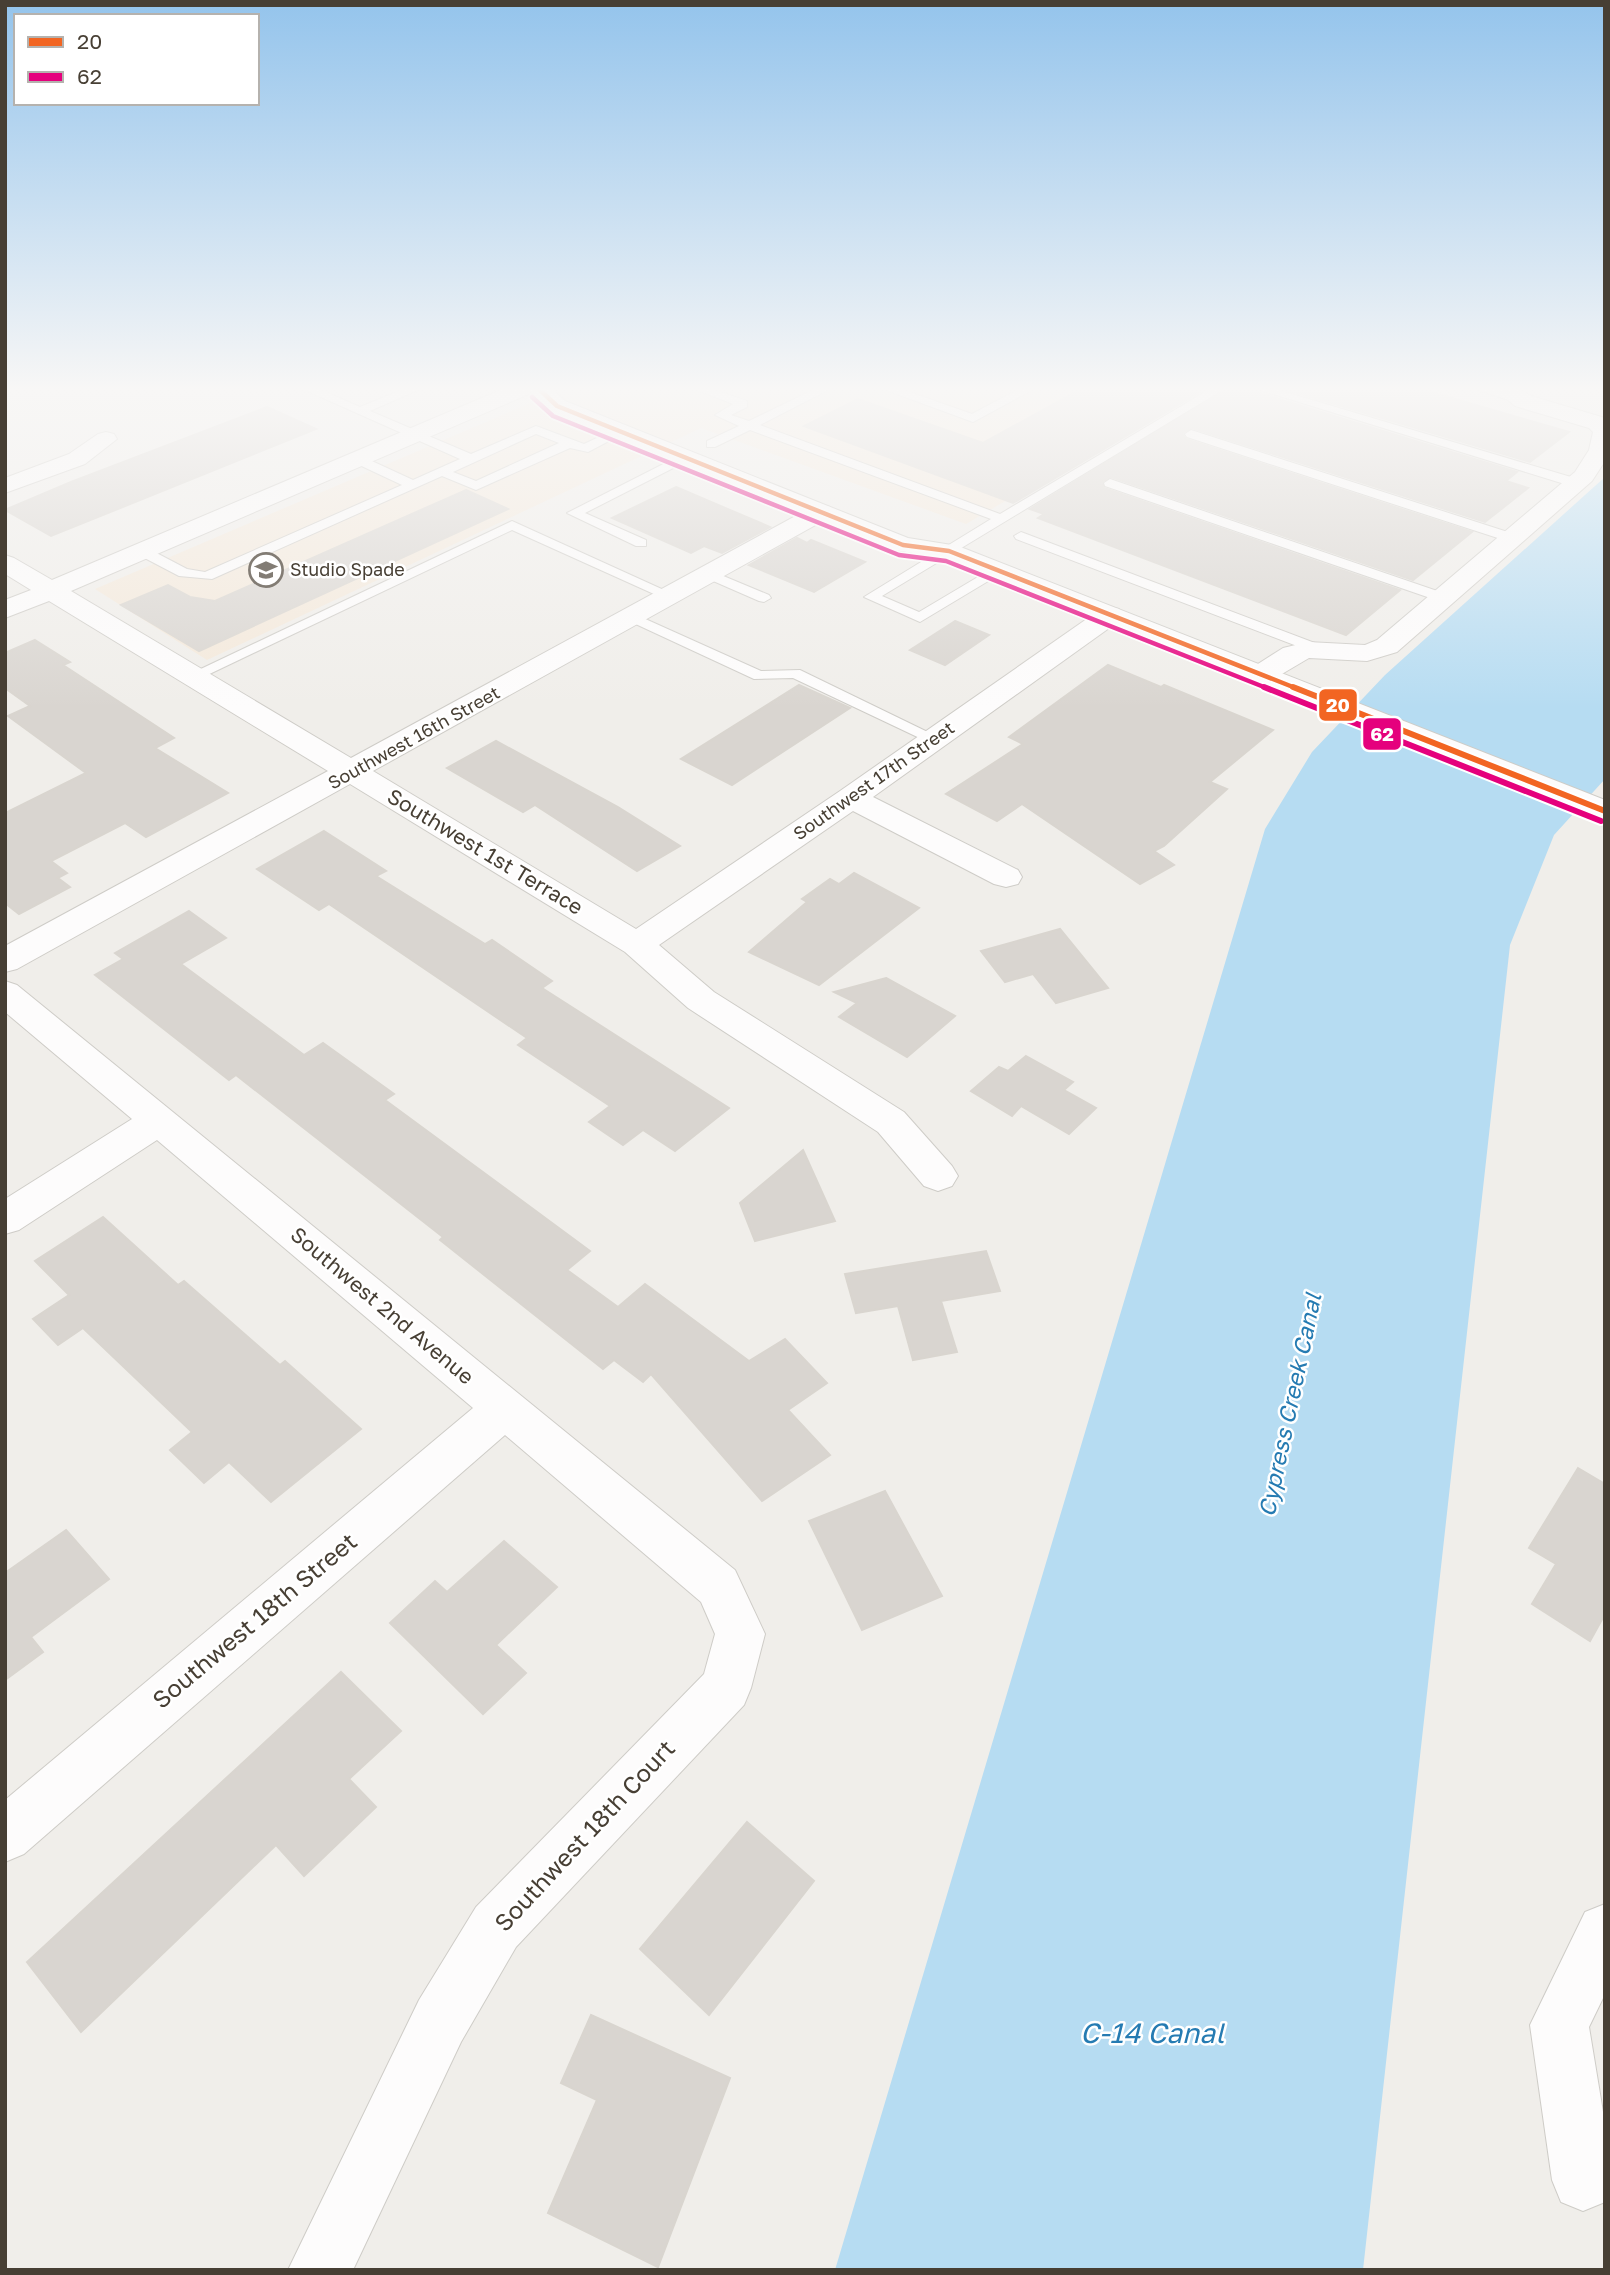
<svg xmlns="http://www.w3.org/2000/svg" width="1610" height="2275" viewBox="0 0 1610 2275" font-family="'Golos Text',sans-serif">
<style>
.commercial{fill:#f4e9db}
.water{fill:#b6dcf2}
.building{fill:#d9d5d0;stroke:#d9d5cf;stroke-width:2}
.lines{fill:none;stroke-linecap:round;stroke-linejoin:round}
.service-casing{stroke:#ceccc7;stroke-width:2}
.minor-casing{stroke:#ceccc7;stroke-width:2}
.tertiary-casing{stroke:#ceccc7;stroke-width:2}
.service{fill:#fdfcfc;fill-rule:evenodd}
.minor{fill:#fdfcfc;fill-rule:evenodd}
.tertiary{fill:#fdfcfc;fill-rule:evenodd}
.bus-1-far1-casing{stroke:#fff;stroke-width:8}
.bus-1-casing{stroke:#fff;stroke-width:10}
.bus-2-far1-casing{stroke:#fff;stroke-width:8}
.bus-2-casing{stroke:#fff;stroke-width:10}
.bus-1-far1{stroke:#f26522;stroke-width:4.5}
.bus-1{stroke:#f26522;stroke-width:6}
.bus-2-far1{stroke:#e5007d;stroke-width:4.5}
.bus-2{stroke:#e5007d;stroke-width:6}
.labels{text-anchor:middle;stroke-width:5;stroke-linejoin:round;paint-order:stroke}
.far-poi-label{font-size:18px;fill:#473f34;stroke:#fff;text-anchor:start}
.far-street-label{font-size:18px;fill:#473f34;stroke:#fff}
.street-label{font-size:21px;fill:#473f34;stroke:#fff}
.water-label{font-size:23px;font-style:italic;fill:#257bb2;stroke:#fff}
.near-street-label{font-size:24px;fill:#473f34;stroke:#fff}
.near-water-label{font-size:28px;font-style:italic;fill:#257bb2;stroke:#fff}
.line-badge{stroke:#fff;stroke-width:2.5}
.badge-label{font-size:19px;text-anchor:middle;font-weight:bold;fill:#fff}
</style>
<rect width="100%" height="100%" fill="#f0eeea"/>
<!-- commercial -->
<path class="commercial" d="M563,389H1197L966,524L701,428L207,660L95,589Z"/>
<!-- water -->
<path class="water" d="M1605,477V779L1554,835L1510,945L1363,2270H835L1265,829L1312,752L1385,675Z"/>
<!-- building -->
<g class="building">
<path d="M1081,389H1205L1013,503L804,426L858,399L983,443Z"/>
<path d="M1226,389H1258L1259,393L1517,472L1506,481L1528,488L1485,522L1192,428L1182,433L1186,439L1472,532L1413,580L1111,477L1102,482L1104,488L1400,590L1346,635L1038,518L1044,514L1030,509Z"/>
<path d="M1284,389H1421L1569,432L1530,462Z"/>
<path d="M267,407L316,429L51,536L5,510L71,482Z"/>
<path d="M676,487L770,527L722,553L704,546L691,553L612,518Z"/>
<path d="M466,490L508,509L199,651L121,605L168,585L190,597L215,601Z"/>
<path d="M797,538L807,543L811,540L865,562L814,592L749,565Z"/>
<path d="M955,621L989,635L945,665L910,650Z"/>
<path d="M35,640L70,662L63,665L174,738L155,748L228,793L146,837L125,823L51,861L67,873L58,878L70,887L19,914L5,903V813L86,773L8,716L30,706L5,688V653Z"/>
<path d="M1108,665L1161,687L1164,685L1273,730L1210,782L1227,789L1164,846L1154,851L1174,865L1140,884L1022,804L997,821L946,794L1023,744L1009,737Z"/>
<path d="M799,685L850,708L732,785L681,759Z"/>
<path d="M496,741L618,807L680,846L637,871L535,805L523,812L447,768Z"/>
<path d="M324,831L386,871L376,876L485,944L492,940L552,981L542,988L729,1108L675,1151L643,1130L623,1145L589,1122L610,1106L518,1045L527,1038L329,904L319,910L257,869Z"/>
<path d="M854,873L919,908L819,985L749,952L807,902L802,899L830,879L839,884Z"/>
<path d="M189,911L226,938L181,964L304,1055L323,1043L394,1094L385,1100L590,1251L567,1270L618,1307L645,1284L749,1361L785,1339L827,1383L788,1410L830,1455L762,1501L651,1374L643,1382L614,1360L603,1369L440,1240L443,1237L236,1075L229,1080L95,975L123,959L115,953Z"/>
<path d="M1060,929L1108,988L1056,1003L1033,974L1005,982L981,951Z"/>
<path d="M886,978L955,1016L907,1057L839,1017L857,1003L834,992Z"/>
<path d="M1026,1056L1073,1082L1064,1090L1096,1108L1069,1134L1021,1106L1012,1116L971,1091L999,1067L1008,1071Z"/>
<path d="M803,1150L835,1221L755,1241L740,1203Z"/>
<path d="M103,1217L178,1285L184,1281L280,1365L285,1361L361,1429L271,1502L229,1462L204,1483L170,1450L192,1432L83,1328L58,1345L33,1319L69,1295L35,1261Z"/>
<path d="M986,1251L1000,1291L941,1301L957,1352L913,1360L898,1306L856,1313L845,1274Z"/>
<path d="M1578,1468L1605,1484V1614L1590,1641L1532,1604L1556,1564L1529,1548Z"/>
<path d="M885,1491L942,1596L862,1630L809,1521Z"/>
<path d="M66,1530L109,1579L31,1637L43,1652L5,1680V1573Z"/>
<path d="M504,1541L557,1587L496,1645L526,1673L483,1714L390,1623L435,1581L447,1592Z"/>
<path d="M341,1672L401,1731L349,1779L376,1807L304,1876L276,1845L81,2032L27,1962Z"/>
<path d="M747,1822L814,1881L709,2015L640,1949Z"/>
<path d="M591,2015L730,2078L658,2267L548,2213L597,2100L561,2083Z"/>
</g>
<g class="lines">
<!-- service casing -->
<g class="service-casing">
<g id="service">
<path d="M319,389L360,407L404,389H420L370,411L471,454L536,426L584,444L616,429L626,432L588,452L570,448L476,490L442,476L212,579L179,576L137,554V548H147L187,569L205,572L402,485L353,462V456H361L413,480L460,459L305,390ZM536,434L559,443L476,481L453,472Z"/>
<path d="M695,389H712L747,401V407L731,415L749,421L815,389H830L760,425L1000,514L1210,389H1224L882,596L919,612L993,568L998,567L1005,571L920,622L864,597L991,519L750,430L715,447H707V441L739,426L715,415L733,404Z"/>
<path d="M883,389H901L972,414L1019,389H1034L973,422Z"/>
<path d="M1275,389L1581,480L1582,483L1581,486H1571L1260,390Z"/>
<path d="M1476,389H1495L1529,401L1523,405Z"/>
<path d="M1191,430L1517,535L1519,538L1517,541H1507L1187,437L1185,434Z"/>
<path d="M685,453L689,454V460L585,513L646,540V546H636L567,513Z"/>
<path d="M1110,479L1446,594L1448,597L1446,600H1436L1105,486L1104,483Z"/>
<path d="M512,521L677,596L670,600L665,599L512,530L199,679L194,681L186,676Z"/>
<path d="M1021,532L1328,648L1331,651L1323,656L1318,654L1016,539L1014,536Z"/>
<path d="M709,570L769,595L771,598L764,602L759,601L704,577V571Z"/>
<path d="M632,613L761,671L800,670L942,739L940,742H928L793,678L754,679L627,620L625,617L627,614Z"/>
</g>
</g>
<!-- minor casing -->
<g class="minor-casing">
<g id="minor">
<path d="M503,389H532L529,394L71,591L351,758L812,507L821,505L830,507L833,512L830,517L373,771L636,929L840,791L1101,609L1110,607L1119,609L1123,615L1119,621L873,797L1018,870L1022,877L1018,884L1006,887L994,884L853,811L659,945L714,992L904,1112L952,1166L958,1176L952,1186L938,1191L924,1186L878,1132L688,1008L625,952L350,784L17,969L5,972V946L328,771L49,601L5,618V600L31,590L5,574V555L14,558L52,580Z"/>
<path d="M1495,389H1520L1531,396L1605,418V461L1592,481L1397,652L1367,661L1309,658L1270,681L1260,683L1250,681L1246,675L1250,669L1283,648L1308,642L1365,645L1377,640L1575,472L1589,450L1593,432L1589,428L1515,406Z"/>
<path d="M106,432L114,434L117,439L85,464L5,493V478L69,454L98,434Z"/>
<path d="M5,981L17,985L735,1570L765,1634L751,1688L744,1705L516,1947L461,2042L353,2270H288L419,2000L476,1907L704,1674L715,1634L701,1602L505,1435L24,1854L5,1862V1800L473,1408L157,1140L19,1230L5,1234V1199L132,1119L5,1012Z"/>
<path d="M1605,1904V1994L1589,2027L1605,2124V2202L1583,2211L1561,2202L1552,2180L1530,2025L1585,1912Z"/>
</g>
</g>
<!-- tertiary casing -->
<g class="tertiary-casing">
<path id="tertiary" d="M528,389H552L565,401L908,538L958,546L1605,800V820L944,558L894,550L549,411Z"/>
</g>
<!-- service -->
<use href="#service" class="service"/>
<!-- minor -->
<use href="#minor" class="minor"/>
<!-- tertiary -->
<use href="#tertiary" class="tertiary"/>
<!-- bus-1-far1 casing -->
<g class="bus-1-far1-casing">
<path id="bus-1-far1" d="M539,389L557,406L903,545L949,551L1298,689"/>
</g>
<!-- bus-1 casing -->
<g class="bus-1-casing">
<path id="bus-1" d="M1293,687L1605,811"/>
</g>
<!-- bus-2-far1 casing -->
<g class="bus-2-far1-casing">
<path id="bus-2-far1" d="M532,397L553,416L899,555L946,561L1269,689"/>
</g>
<!-- bus-2 casing -->
<g class="bus-2-casing">
<path id="bus-2" d="M1264,687L1601,821"/>
</g>
<!-- bus-1-far1 -->
<use href="#bus-1-far1" class="bus-1-far1"/>
<!-- bus-1 -->
<use href="#bus-1" class="bus-1"/>
<!-- bus-2-far1 -->
<use href="#bus-2-far1" class="bus-2-far1"/>
<!-- bus-2 -->
<use href="#bus-2" class="bus-2"/>
</g>
<!-- sky -->
<linearGradient id="sky" x2="0" y2="1"><stop stop-color="#94c4ec"/><stop offset="0.55" stop-color="#f8f7f6"/><stop offset="1" stop-color="#f8f7f6" stop-opacity="0"/></linearGradient>
<rect width="1610" height="708" fill="url(#sky)"/>
<!-- icons -->
<defs>
<g id="school-ring" transform="scale(1.75)"><circle r="9.5" fill="#fff" stroke="#827c74" stroke-width="1.5"/><path d="M0-5L7-2L0 1L-7-2ZM-4 1L0 2.5L4 1V4Q0 6-4 4Z" fill="#827c74"/></g>
</defs>
<g fill-rule="evenodd">
<use href="#school-ring" x="266" y="570"/>
</g>
<g class="labels">
<!-- far-poi labels -->
<g class="far-poi-label">
<text x="290" y="576">Studio Spade</text>
</g>
<!-- far-street labels -->
<g class="far-street-label">
<text transform="translate(414 738) rotate(-29)" y="6">Southwest 16th Street</text>
<text transform="translate(874 781) rotate(-35)" y="6">Southwest 17th Street</text>
</g>
<!-- street labels -->
<g class="street-label">
<text transform="translate(485 852) rotate(31)" y="7">Southwest 1st Terrace</text>
<text transform="translate(382 1306) rotate(40)" y="7">Southwest 2nd Avenue</text>
</g>
<!-- water labels -->
<g class="water-label">
<text transform="translate(1290 1405) rotate(-78)" y="8">Cypress Creek Canal</text>
</g>
<!-- near-street labels -->
<g class="near-street-label">
<text transform="translate(255 1621) rotate(-40)" y="8">Southwest 18th Street</text>
<text transform="translate(585 1836) rotate(-47)" y="8">Southwest 18th Court</text>
</g>
<!-- near-water labels -->
<g class="near-water-label">
<text x="1152" y="2043">C-14 Canal</text>
</g>
</g>
<g class="line-badge">
<rect x="1318" y="688" width="40" height="34" rx="7" fill="#f26522"/>
<rect x="1362" y="717" width="40" height="34" rx="7" fill="#e5007d"/>
</g>
<g class="badge-label">
<text x="1338" y="712">20</text>
<text x="1382" y="741">62</text>
</g>
<!-- border -->
<rect width="1610" height="2275" fill="none" stroke="#473f34" stroke-width="14"/>
<!-- legend -->
<rect x="14" y="14" width="245" height="91" fill="#ffffff" stroke="#b5b2ae" stroke-width="2"/>
<rect x="28" y="37" width="35" height="10" fill="#f26522" stroke="#b5b2ae" stroke-width="2"/>
<text x="77" y="49" font-size="21" fill="#473f34">20</text>
<rect x="28" y="72" width="35" height="10" fill="#e5007d" stroke="#b5b2ae" stroke-width="2"/>
<text x="77" y="84" font-size="21" fill="#473f34">62</text>
</svg>
